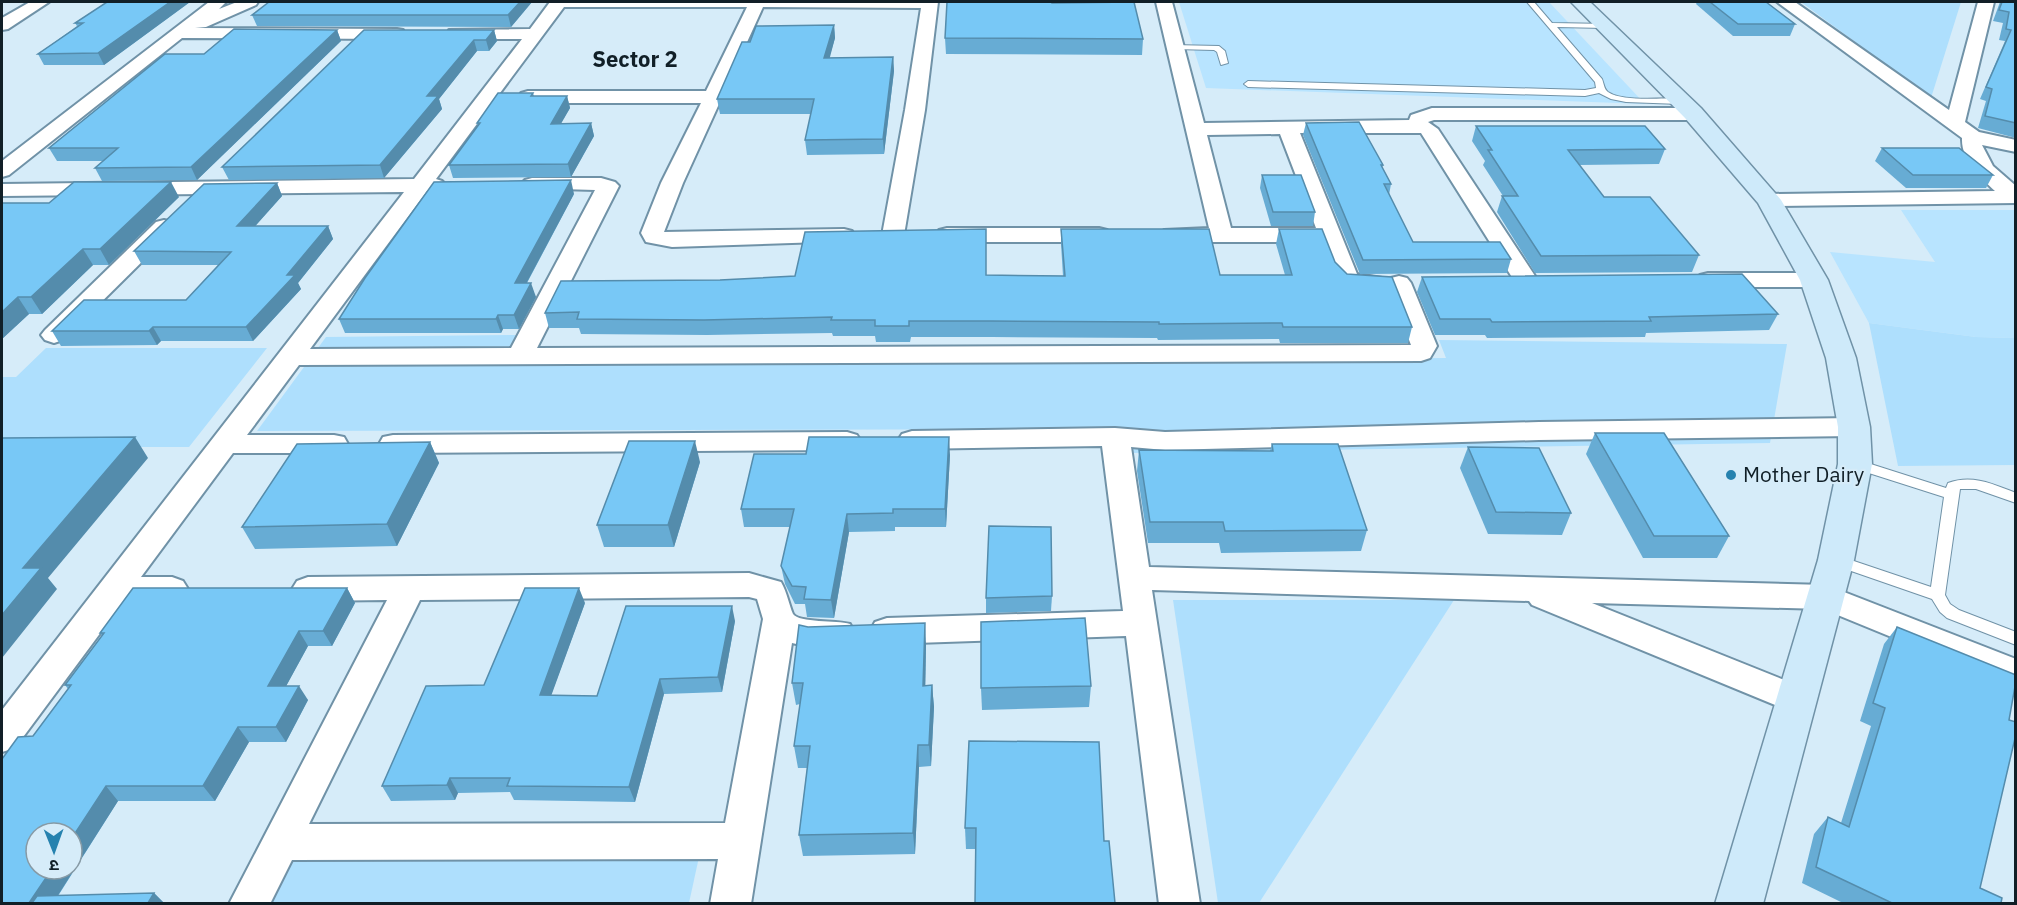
<svg xmlns="http://www.w3.org/2000/svg" width="2017" height="905" viewBox="0 0 2017 905" font-family="'IBM Plex Sans','Noto Sans Devanagari',sans-serif">
<style>
.built{fill:#b8e4ff}
.green{fill:#aedffd}
.lines{fill:none;stroke-linecap:round;stroke-linejoin:round}
.lane-casing{stroke:#7092a7;stroke-width:2}
.street-casing{stroke:#7092a7;stroke-width:4}
.secondary-casing{stroke:#7092a7;stroke-width:3}
.lane{fill:#fff;fill-rule:evenodd}
.street{fill:#fff;fill-rule:evenodd}
.secondary{fill:#ceeafa;fill-rule:evenodd}
.wall{fill:#67acd4}
.shaded-wall{fill:#548cac}
.building{fill:#78c8f6;stroke:#548cac;stroke-width:1.5}
.poi-dot{fill:#2682af;stroke:#d6ecf9;stroke-width:2}
.labels{text-anchor:middle;stroke-width:4.5;stroke-linejoin:round;paint-order:stroke}
.poi-label{font-size:21px;fill:#111f27;stroke:#d6ecf9;text-anchor:start}
.far-district-label{font-size:22px;font-weight:bold;fill:#111f27;stroke:#d6ecf9}
</style>
<rect width="100%" height="100%" fill="#d6ecf9"/>
<!-- built -->
<g class="built">
<path d="M1179,2H1549L1645,104L1206,88Z"/>
<path d="M1901,210H2015V338L1976,337L1869,323L1830,252L1935,262Z"/>
</g>
<!-- green -->
<g class="green">
<path d="M1801,2H1961L1931,98Z"/>
<path d="M1869,323L1976,337L2015,338V465L1898,466Z"/>
<path d="M517,335L503,365L1446,358L1439,340L1787,344L1770,443L1131,453L1130,429L257,431L326,337Z"/>
<path d="M46,348H267L189,447H2V377H16Z"/>
<path d="M1173,600H1454L1259,903H1218Z"/>
<path d="M699,857L689,903L271,904L293,859Z"/>
</g>
<g class="lines">
<!-- lane casing -->
<g class="lane-casing">
<g id="lane">
<path d="M1527,2H1534L1552,23L1608,24L1609,26L1605,28L1557,27L1602,79C1604,84 1604,89 1608,92C1623,102 1662,98 1680,98L1684,101L1680,104L1626,102L1611,99L1599,93L1585,96L1248,87L1244,84L1248,81L1585,90L1596,88L1595,82Z"/>
<path d="M1172,45L1219,46L1225,51L1228,63L1221,65L1217,52L1214,50L1175,49H1172Z"/>
<path d="M1855,459L1946,488L1948,483C1972,474 1993,484 2016,493V503L1976,489H1960L1945,595L1950,604L1959,610L2016,632V645L1947,618L1940,612L1932,599L1831,564L1829,560L1831,556L1836,555L1931,587L1944,497L1850,467L1848,464Z"/>
</g>
</g>
<!-- street casing -->
<g class="street-casing">
<g id="street">
<path d="M30,2H49L8,29L2,30V18Z"/>
<path d="M209,2H226L219,9L237,2H258L256,5L206,27L195,28L397,29L403,30L405,34L403,38L397,39L182,38L9,175L2,177V161Z"/>
<path d="M550,2H938L925,110L904,235L901,240L893,242L885,240L882,235L905,110L921,8L763,7L683,183L664,232L844,229L852,231L855,236L852,241L672,247L646,242L641,233L661,183L701,103H528L521,101L519,97L521,93L528,91H706L747,7H564L436,179L442,181L446,185L442,189L427,191L310,349L511,348L595,190L525,188L521,184L525,180L532,178H601L615,182L619,186L537,348L1411,345L1387,283L1391,278L1399,276L1407,278L1411,283L1437,346L1430,358L1421,361L299,365L247,435H334L344,437L348,444L344,451L334,453H233L141,577H172L183,581L188,589L183,597L172,601H124L15,748L2,752V710L404,192L2,196V184L414,179L522,39H455L449,38L447,34L449,30L530,29Z"/>
<path d="M1156,2H1172L1204,123L1409,120L1411,115L1432,108H1694L1701,110L1704,114L1701,118L1694,120H1434L1428,122L1438,129L1539,282L1535,287L1527,289L1519,287L1515,282L1421,133H1300L1357,274L1382,278L1386,283L1382,288C1338,299 1334,277 1321,242H1172L1164,240L1161,235L1164,230L1209,228ZM1280,134L1316,228H1231L1207,135Z"/>
<path d="M1777,2H1795L1949,110L1978,2H1994L1965,122L1979,132L2016,140V152L1982,145L1993,166L2016,186V203L1769,206L1761,205L1758,200L1761,195L1769,194L1995,191C1980,177 1961,160 1962,138Z"/>
<path d="M164,220L172,222L175,227L172,232L63,340L54,343L45,340L41,335L45,330L156,222Z"/>
<path d="M947,228H1099L1107,230L1110,235L1107,240L1099,242H947L939,240L936,235L939,230Z"/>
<path d="M1708,273H1814L1822,275L1826,280L1822,285L1814,287H1708L1700,285L1696,280L1700,275Z"/>
<path d="M1854,418L1864,421L1868,427L1864,433L1854,436L1539,440L1165,450L1131,447L1149,567L1826,585L2016,659V688L1823,609L1592,603L1809,690L1815,700L1809,710L1797,714L1532,605L1529,601L1152,590L1200,904H1159L1126,636L887,644L875,640L870,631L875,622L887,618L1123,611L1102,446L912,449L902,446L898,440L902,434L912,431L1115,428L1165,432L1539,422Z"/>
<path d="M847,432L857,435L861,441L857,447L847,450L393,453L383,451L379,444L383,437L393,435Z"/>
<path d="M749,573L781,582C787,592 789,605 793,614C799,623 837,620 850,624L855,633L850,642C832,648 810,648 792,643L751,904H710L718,859L292,860L270,904H229L387,600L308,601L297,597L292,589L297,581L308,577ZM749,597L757,599L763,619L725,823L309,824L420,600Z"/>
</g>
</g>
<!-- secondary casing -->
<g class="secondary-casing">
<path id="secondary" d="M1571,2H1590L1701,108L1781,200L1828,280L1856,358L1870,427L1872,464L1854,560L1763,904H1715L1818,560L1838,464V427L1826,358L1800,280L1758,203L1685,118Z"/>
</g>
<!-- lane -->
<use href="#lane" class="lane"/>
<!-- street -->
<use href="#street" class="street"/>
<!-- secondary -->
<use href="#secondary" class="secondary"/>
</g>
<!-- wall -->
<g class="wall">
<path d="M107,2H190L104,65H44L38,54L77,26L75,23Z"/>
<path d="M532,2L511,27L257,26L252,15Z"/>
<path d="M1697,2H1766L1795,24L1790,36H1733L1696,4Z"/>
<path d="M2000,2H2016V138L1978,128L1986,101L1980,99L2005,41L1999,40L2003,23L1993,21Z"/>
<path d="M1052,3L1143,39L1142,55L946,54L945,38Z"/>
<path d="M834,25L835,38L829,58L893,57L894,71L884,154L807,155L805,140L811,114H720L717,99L750,42Z"/>
<path d="M337,30L341,41L197,180L102,181L95,168L103,161H57L49,148L204,54Z"/>
<path d="M494,30L497,41L489,51H477L439,99L442,109L384,178L229,180L222,167Z"/>
<path d="M533,93L534,96H567L570,108L561,123H591L594,136L571,177L453,178L449,165L478,126L477,123Z"/>
<path d="M1306,123L1383,165L1382,168L1391,184L1389,195L1413,242L1511,259L1507,273L1360,274L1303,135Z"/>
<path d="M1476,126L1665,149L1659,164L1579,165L1604,197L1699,255L1692,272L1535,273L1497,212L1502,196H1503L1483,165L1485,161L1472,141Z"/>
<path d="M1882,148L1993,175L1986,188H1906L1875,161Z"/>
<path d="M1262,175L1315,212L1313,226H1271L1260,188Z"/>
<path d="M277,183L282,196L255,226H328L333,239L298,283L301,289L253,341H161L157,345L61,346L52,331L186,300L218,265H142L134,251Z"/>
<path d="M574,194L527,283L536,297L519,329H503L501,333H345L339,319Z"/>
<path d="M179,197L109,265H93L42,314H29L2,339V203H49Z"/>
<path d="M1061,229L1220,275H1285L1276,244L1279,229L1335,262L1347,274L1412,327L1408,343H1280L1279,339L1158,340L1157,338L992,337H911L910,342H876L875,336H833L832,333L707,335L581,334L579,328H549L545,313L720,280L986,275L1063,276L1061,244Z"/>
<path d="M1422,277L1778,314L1769,330L1646,333L1645,337L1487,338L1485,335H1435L1417,292Z"/>
<path d="M1595,433L1729,536L1717,558H1643L1586,454Z"/>
<path d="M430,442L439,463L397,546L255,549L242,527Z"/>
<path d="M1272,444L1367,530L1361,551L1221,553L1219,543H1148L1137,471L1139,450L1270,451Z"/>
<path d="M1468,447L1571,513L1562,535L1488,534L1460,468Z"/>
<path d="M950,455L946,527H895V531L849,532L834,618L807,617L805,604H795L785,584L781,566L790,527H744L741,509Z"/>
<path d="M700,462L674,547H604L597,525Z"/>
<path d="M347,588L355,603L332,646H308L286,686L308,700L286,742H249L215,801H118L58,896L154,893L164,903H2L33,736L68,689L65,685L102,636L100,633Z"/>
<path d="M1052,596L1051,611L986,613V598Z"/>
<path d="M585,603L551,695L597,696L735,621L722,692L664,694L635,802L514,800L510,792L458,793L455,800L391,801L382,786L484,685Z"/>
<path d="M808,627L926,645L925,686L932,685L934,707L931,766L919,767L915,854L803,856L799,835L807,768H798L794,746L800,704L796,705L792,683Z"/>
<path d="M1897,627L1980,888L2001,903H1843L1802,883L1814,834L1828,817L1841,823L1871,726L1860,721L1884,644Z"/>
<path d="M1091,686L1089,707L982,710L981,688Z"/>
<path d="M1099,742L976,849H966L965,828Z"/>
</g>
<!-- shaded-wall -->
<g class="shaded-wall">
<path d="M170,2H190L104,65L98,53Z"/>
<path d="M520,2H532L511,27L508,15Z"/>
<path d="M834,25L835,38L826,72L824,58Z"/>
<path d="M337,30L341,41L197,180L191,167Z"/>
<path d="M494,30L497,41L489,51L486,40Z"/>
<path d="M474,40L477,51L439,99L442,109L384,178L380,165L427,96Z"/>
<path d="M893,57L894,71L884,154L883,139Z"/>
<path d="M567,96L570,108L554,136L551,124Z"/>
<path d="M591,123L594,136L571,177L568,164Z"/>
<path d="M571,180L574,194L519,297L515,283Z"/>
<path d="M171,182L179,197L109,265L100,249Z"/>
<path d="M277,183L282,196L243,240L237,226Z"/>
<path d="M328,226L333,239L298,283L301,289L253,341L246,327L287,275Z"/>
<path d="M83,249L93,265L42,314L31,297Z"/>
<path d="M531,283L536,297L519,329L514,315Z"/>
<path d="M18,297L29,314L2,339V312Z"/>
<path d="M498,315L503,329L501,333L496,319Z"/>
<path d="M153,327L161,341L157,345L149,331Z"/>
<path d="M135,437L148,458L48,578L57,589L2,658V615L23,568Z"/>
<path d="M949,437L950,455L946,527L945,509Z"/>
<path d="M695,441L700,462L674,547L668,525Z"/>
<path d="M430,442L439,463L397,546L387,524Z"/>
<path d="M847,514L849,532L834,618L831,600Z"/>
<path d="M347,588L355,603L332,646L323,631Z"/>
<path d="M579,588L585,603L546,710L540,695Z"/>
<path d="M732,606L735,621L722,692L718,677Z"/>
<path d="M925,623L926,645L925,707L923,686Z"/>
<path d="M299,631L308,646L278,701L268,686Z"/>
<path d="M660,679L664,694L635,802L629,787Z"/>
<path d="M932,685L934,707L931,766L929,745Z"/>
<path d="M299,686L308,700L286,742L276,727Z"/>
<path d="M238,727L249,742L215,801L203,786Z"/>
<path d="M918,745L919,767L915,854L913,833Z"/>
<path d="M450,778L458,793L455,800L447,785Z"/>
<path d="M106,786L118,801L53,903H29L52,869H72V838Z"/>
<path d="M154,893L164,903H148Z"/>
</g>
<!-- building -->
<g class="building">
<path d="M107,2H170L98,53L38,54L83,23H75Z"/>
<path d="M269,2H520L508,15H252Z"/>
<path d="M947,2H1052V3L1134,2L1143,39L945,38Z"/>
<path d="M1710,2H1766L1795,24H1738Z"/>
<path d="M2002,2H2016V123L1985,116L1992,89L1986,87L2011,30L2006,29L2009,12L1999,10Z"/>
<path d="M834,25L824,58L893,57L883,139L805,140L814,99H717L742,42H750L756,26Z"/>
<path d="M234,29L337,30L191,167L95,168L118,148H49L165,54H204Z"/>
<path d="M364,30H494L486,40H474L427,96H438L380,165L222,167Z"/>
<path d="M498,93H533L531,96H567L551,124L591,123L568,164L449,165L480,123H477Z"/>
<path d="M1359,122L1383,165H1381L1391,184H1384L1413,242H1500L1511,259L1363,260L1306,123Z"/>
<path d="M1476,126H1645L1665,149L1568,150L1604,197H1650L1699,255L1541,256L1502,196H1518L1488,150H1492Z"/>
<path d="M1882,148H1959L1993,175H1913Z"/>
<path d="M1262,175H1301L1315,212H1273Z"/>
<path d="M571,180L515,283H531L514,315H498L496,319H339L365,278L434,182Z"/>
<path d="M74,182H171L100,249H83L31,297H18L2,312V203H49Z"/>
<path d="M277,183L237,226H328L287,275H295L246,327H153L149,331H52L84,300H186L231,252L134,251L204,184Z"/>
<path d="M986,229V275L1065,276L1061,229H1209L1220,275H1292L1279,229H1322L1335,262L1347,274L1392,277L1412,327H1283L1282,323L1159,324V322L991,321H909V326H875V320H831L832,317L704,320L577,319L579,312L545,313L561,281L720,280L795,276L805,232Z"/>
<path d="M1742,274L1778,314L1649,317L1651,321L1492,322L1490,319H1440L1422,277Z"/>
<path d="M1595,433H1664L1729,536H1654Z"/>
<path d="M135,437L23,568H41L2,615V438Z"/>
<path d="M809,437H949L945,509H893V513L847,514L831,600L804,599L806,587L792,586L781,566L794,509H741L754,454H806Z"/>
<path d="M629,441H695L668,525H597Z"/>
<path d="M430,442L387,524L242,527L297,444Z"/>
<path d="M1272,444H1338L1367,530L1225,531L1223,522H1150L1139,450L1273,451Z"/>
<path d="M1468,447L1539,448L1571,513L1496,512Z"/>
<path d="M989,526L1051,527L1052,596L986,598Z"/>
<path d="M133,588H347L323,631H299L268,686H299L276,727H238L203,786H106L72,838V833H36V869H52L29,903H2V759L18,737L33,736L71,685H65L104,633H100Z"/>
<path d="M525,588H579L540,695L597,696L626,606H732L718,677L660,679L629,787L507,786L510,778H450L447,785L382,786L426,686L484,685Z"/>
<path d="M1085,618L1091,686L981,688V622Z"/>
<path d="M925,623L923,686L932,685L929,745H918L913,833L799,835L810,746H794L803,683H792L799,625L808,627Z"/>
<path d="M1897,627L2016,675V681L2009,720L2016,722V734L1980,888L2002,898L2001,903H1892L1816,867L1828,817L1849,827L1885,708L1873,703Z"/>
<path d="M969,741L1099,742L1104,841H1109L1115,903H975L976,828H965Z"/>
<path d="M154,893L148,903H32L37,896Z"/>
</g>
<!-- markers -->
<circle class="poi-dot" cx="1731" cy="475" r="6"/>
<g class="labels">
<!-- poi labels -->
<g class="poi-label">
<text x="1743" y="482">Mother Dairy</text>
</g>
<!-- far-district labels -->
<g class="far-district-label">
<text x="635" y="67">Sector 2</text>
</g>
</g>
<!-- border -->
<rect width="2017" height="905" fill="none" stroke="#111f27" stroke-width="6"/>
<!-- north arrow -->
<g transform="translate(54 851) rotate(179)"><circle r="28" fill="#d6ecf9" stroke="#879aa5" stroke-width="1.5"/>
<path d="M0-4.5L10 22L0 15L-10 22Z" fill="#2682af"/>
<text y="-9" font-size="16" font-weight="bold" text-anchor="middle" fill="#111f27">उ</text>
</g>
</svg>
